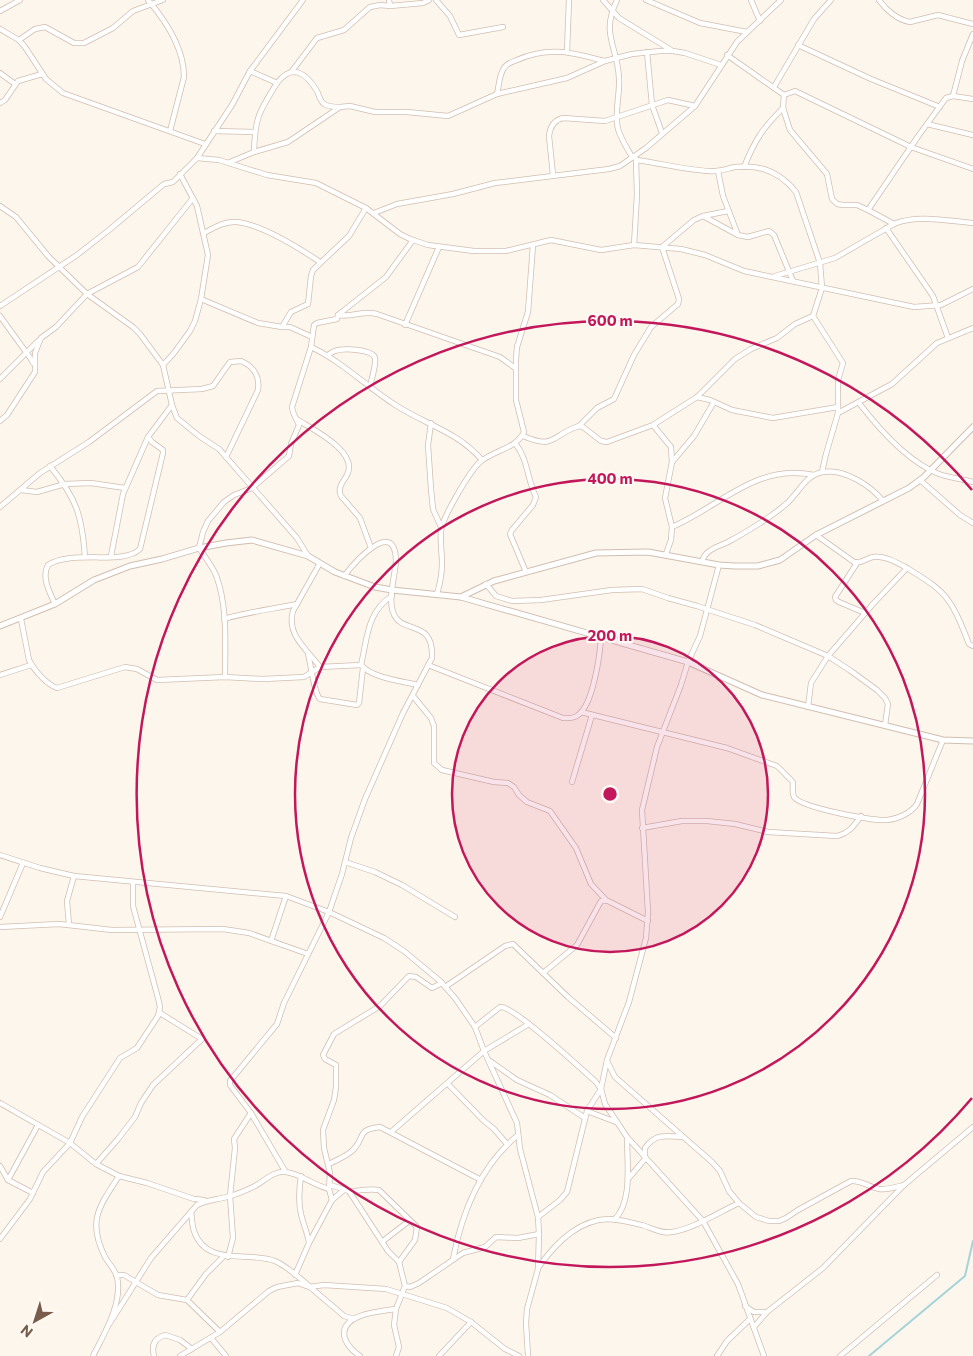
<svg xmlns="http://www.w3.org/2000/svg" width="973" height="1356" viewBox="0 0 973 1356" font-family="Commissioner,sans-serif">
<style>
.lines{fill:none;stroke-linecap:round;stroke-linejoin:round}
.stream{stroke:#a5d3da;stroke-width:2}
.minor-casing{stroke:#d1beb0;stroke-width:6}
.tertiary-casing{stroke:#d1beb0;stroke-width:7}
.minor{stroke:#fff;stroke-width:4.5}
.tertiary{stroke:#fff;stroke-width:5}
.ring{fill:none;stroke:#c2185b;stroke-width:2.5}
.centre{fill:#c2185b;stroke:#fffaf3;stroke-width:2.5}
.ring-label{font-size:15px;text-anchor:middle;font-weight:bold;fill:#c2185b;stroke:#fffaf3;stroke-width:4.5;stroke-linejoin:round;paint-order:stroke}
</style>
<rect width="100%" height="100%" fill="#fdf6ec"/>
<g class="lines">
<!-- stream -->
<path class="stream" d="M869,1356L965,1276L973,1241"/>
<!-- minor casing -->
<g class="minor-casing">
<g id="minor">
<path d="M148,0C166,21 184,48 184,77L170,131"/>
<path d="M389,0L390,6L423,3L429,0"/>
<path d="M436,0L450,16L459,35L503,27"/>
<path d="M603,0L619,18L671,50"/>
<path d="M617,0C600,35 618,46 619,79C620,95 614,114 618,129C621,139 627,148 632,157"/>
<path d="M646,0L700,23L747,32"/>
<path d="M751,0L760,21"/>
<path d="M879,0C886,10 898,20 910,22L938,15L973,24"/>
<path d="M0,11L20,0"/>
<path d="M0,29L19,40L25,47L46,79L63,93L205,144"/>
<path d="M19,40L35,29L45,27L74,43H84L113,28L133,11L163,0"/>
<path d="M798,45L871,79L940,107"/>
<path d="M567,52L569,0"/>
<path d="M647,52L652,105L662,133"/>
<path d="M727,55L784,95L783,108L790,130L827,174L832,199L837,204L843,205H857L868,210L894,224"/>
<path d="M250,71L277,83C292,63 306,73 317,91C319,95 320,101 324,104C329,107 335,107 340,107"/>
<path d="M292,71L317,38L344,30L370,7L380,5L390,6"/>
<path d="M0,73L15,84"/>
<path d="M774,87L814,19L831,0"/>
<path d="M497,94C499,86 499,75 504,68C507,63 512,62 517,60C548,46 572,52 604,61"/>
<path d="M784,95L795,91L911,147L973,169"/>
<path d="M953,96L962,61L973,34"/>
<path d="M0,103L5,100L18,81L42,74"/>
<path d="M927,124L973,135"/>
<path d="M214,131L254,132"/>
<path d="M254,152C255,117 259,112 277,83"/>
<path d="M197,158L219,160L267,175L316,183L366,208L400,234L410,239L428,245L474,251H506L551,240L601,250L634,245L681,249L705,255L744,271L758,274L914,307L941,305L973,289"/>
<path d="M636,160C660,163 685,170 709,171C718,172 726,169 735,167C760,164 781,173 796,192L820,263L822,288L813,316L843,363L838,380V413L826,454L822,472"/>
<path d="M230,162L254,152L288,142L340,107L350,106L375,112H407L448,116L497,94L567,78L605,61L632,54L660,51H673L685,53L721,65"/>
<path d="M744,167C755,140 762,129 783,108"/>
<path d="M718,171L723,196L738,235"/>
<path d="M553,175L549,136C550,127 554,120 563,118L605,121L668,100L695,106"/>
<path d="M0,206L16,217L48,256L87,294L133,327L140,334L163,365L172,405L177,418L199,436L219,449L297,538L308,556"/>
<path d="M868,210L919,135L946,98L953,96L973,99"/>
<path d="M374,213L397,204L453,194L495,183L609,169L620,166L646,148L695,106L737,42L781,0"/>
<path d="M703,216L728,211"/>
<path d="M886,228L933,296L948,338"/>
<path d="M204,233C213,228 225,221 236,222C261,224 299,248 320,262"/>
<path d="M634,245L637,195L636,159"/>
<path d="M662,247L694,220L703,216L738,235L748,237L769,231L774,235L793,281"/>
<path d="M775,276L835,258L894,224C917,214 948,221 973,223"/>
<path d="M201,299L258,323L282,327H290L312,337"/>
<path d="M0,306L77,255L109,230L164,184L173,182L197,158L232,105L250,71L303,0"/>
<path d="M338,315C351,318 362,310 377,314L500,357L515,368"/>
<path d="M0,316L31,359L33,363"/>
<path d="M405,325L439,247"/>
<path d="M282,327L291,312L308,304L311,276L313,270L349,236L366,208"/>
<path d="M311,347C343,362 368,388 397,406C427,425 458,432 482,460"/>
<path d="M328,355C329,354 334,351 335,351C343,348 373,349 375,358C376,366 372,378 370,386"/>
<path d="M163,365L174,353L190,331L195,321L201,299L208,255L197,206L180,174"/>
<path d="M0,379L38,341"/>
<path d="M697,397L710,400L732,410L773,418L838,407"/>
<path d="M859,403C879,429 908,462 939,474C950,478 962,479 973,482"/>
<path d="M838,413L892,384L937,343L973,328"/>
<path d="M298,420C314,430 359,452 347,475C343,482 337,488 341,496L360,518L371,548"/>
<path d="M0,421L7,415L35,372V353L41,338L56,327L87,294L138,267L193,198"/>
<path d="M431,423L428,445L431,489L433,509L441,527"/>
<path d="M653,425L671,447L672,462L665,498L672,527"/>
<path d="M579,426L597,408L614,399L634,355L651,327L678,304L679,299L662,247"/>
<path d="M523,436C556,450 551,435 579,426L583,427L601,441L607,442L653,425L697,397L735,359L751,349L777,338L795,324L813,316"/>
<path d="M515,443C528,459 527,479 536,497L533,505L512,530L510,534L526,572"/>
<path d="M673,461L694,436L714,402"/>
<path d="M50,466C77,499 82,516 85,557"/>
<path d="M920,480L960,515L973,523"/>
<path d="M21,490L37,492L65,484L91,483L125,488"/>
<path d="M0,507L40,473L89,442L157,391L202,389L213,386L230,362L241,361C253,366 260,376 258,390L226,457"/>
<path d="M666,554L671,540L672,527C721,506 756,463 814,475"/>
<path d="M111,556L123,494L148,437"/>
<path d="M702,562C705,549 718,547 728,542C748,531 769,519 786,504C799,493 805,475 823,472C844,468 871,486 883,501"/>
<path d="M320,563L293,611C286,635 307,649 320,667L361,665"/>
<path d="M857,563L835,597L836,600L839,602L865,613"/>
<path d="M719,565L700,636L688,662L681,685L657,747L642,810L648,912L646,938L629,1002L607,1060L601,1089L605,1104L627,1137L703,1221L738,1284L764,1356"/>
<path d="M907,568C921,577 938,586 948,600C958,613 963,629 969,644L973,646"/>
<path d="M486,584L496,596L512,601L541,600L612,590L642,589L668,598L697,606L755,625L828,656L851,671L877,690L885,698L888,704L885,725"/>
<path d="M437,594C440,584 442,574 442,563C442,553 440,542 441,532C441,519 470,471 480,462C494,450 516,449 524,432L516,400V359L517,347L528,312L533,245"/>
<path d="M392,596C367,611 367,640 361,665C372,678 402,681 418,685"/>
<path d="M55,604C50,593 41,577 48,565C72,549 123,566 140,549L163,453V450L152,442L148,437L172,405"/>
<path d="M21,619L29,660C34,670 46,684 57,688L125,667L137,669L157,680L225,677L263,679L304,677L320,667"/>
<path d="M224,619C247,612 273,609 297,604"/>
<path d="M308,654C311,665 314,693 320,699L357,705L359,703L363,668"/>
<path d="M428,665L563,718C568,718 574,719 578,715C593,705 600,655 601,637"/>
<path d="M0,675L31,665"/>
<path d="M225,677C225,644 228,607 216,575C212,566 205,557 199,548L203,532L208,521L224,502L234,495L252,488L289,456L291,444L299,425L293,412L292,407L311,347L314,325L317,323L337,319L338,315L386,277L413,240"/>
<path d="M413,696L431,718L434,726V763L442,770L494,782L508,783L514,787L519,795L527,802L550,811L576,848L591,884L606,900"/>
<path d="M808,707L811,683L828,656L873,604L907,568C898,563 884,555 873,557C866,558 862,564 854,562L816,535"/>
<path d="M581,712L727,748L777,766L793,782C793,786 792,793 794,797C802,808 873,821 887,820C898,819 911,813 917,804L943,740"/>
<path d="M572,782L592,715"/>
<path d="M642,828L682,821H707L735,824L768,832L837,836C849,833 854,826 861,816"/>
<path d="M0,855L40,868L74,876L286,896L329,912L384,938L404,951L440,981L455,998L475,1027L484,1051L517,1123L520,1149L538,1217L539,1234L538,1269L527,1309L526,1323L528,1356"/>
<path d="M345,862L375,872L402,885L455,917"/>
<path d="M0,917L23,863"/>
<path d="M69,925L67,901L74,876"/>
<path d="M0,927L59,924L112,930L223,929L249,933L308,954"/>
<path d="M271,941L286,896"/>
<path d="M543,973L577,945L601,901H608L648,921"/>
<path d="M445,987L505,946L513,944L568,997L616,1038"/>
<path d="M475,1027L500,1007C513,1005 581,1069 595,1081L601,1089"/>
<path d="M490,1061L517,1080L550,1095L585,1118"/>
<path d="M607,1061L615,1077L712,1162L720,1171L729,1191L739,1203L756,1217L769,1221H779L786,1218L798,1210L851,1181C861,1180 869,1187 879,1189C887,1190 896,1187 904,1185"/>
<path d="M448,1084L483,1120L494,1129L507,1144"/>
<path d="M0,1103L70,1143L96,1164L119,1176L147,1183L194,1199L204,1200"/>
<path d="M587,1111L601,1089"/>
<path d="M251,1113L285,1171"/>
<path d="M391,1132L484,1051L529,1024"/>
<path d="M96,1164L118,1139L135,1117L141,1103L153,1085L202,1039L160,1013"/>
<path d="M329,1164C336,1160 348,1156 354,1149C366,1136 356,1130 380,1127L481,1180"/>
<path d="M0,1166L8,1180L33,1193"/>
<path d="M301,1176C299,1189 298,1201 301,1214C303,1223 307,1232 309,1242"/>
<path d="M628,1179L645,1159V1148C656,1133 665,1136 682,1137"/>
<path d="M8,1180L38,1125"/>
<path d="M330,1185L349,1191L388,1251L399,1262L405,1286L396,1309L394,1325L399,1347L396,1356"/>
<path d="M349,1191C360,1191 369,1188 379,1190L417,1227L415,1240L399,1262"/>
<path d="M332,1200L329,1189L330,1173L324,1148L323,1130L334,1100L336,1087V1065L325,1059L323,1055L334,1034L380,1006L409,976L416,977L432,988L442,983"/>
<path d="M191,1212C192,1218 192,1225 194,1231C206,1267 249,1251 275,1261C288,1267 299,1277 309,1286C320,1296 333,1306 344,1316L354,1319"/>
<path d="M538,1217L560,1200L567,1192L587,1111L616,1122"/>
<path d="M614,1220C633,1202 627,1163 627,1138"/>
<path d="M0,1239L30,1199L43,1172L70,1143L82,1117L120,1058L137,1048L158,1016L160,1007L158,998L133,906V882"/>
<path d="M383,1241L409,1221"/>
<path d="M228,1257L233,1238L230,1196L235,1148L234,1139L251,1113L230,1085V1081L277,1024L284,1003L329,912L342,874L351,838L365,799L403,713L432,658C434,617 401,636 393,612C388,599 395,575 396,561C395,516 354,563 344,576"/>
<path d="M453,1259C462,1212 480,1166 518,1135"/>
<path d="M538,1268C554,1245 578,1220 608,1219C620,1219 631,1223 642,1225C652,1228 661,1234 672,1232C693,1229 719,1212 739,1203"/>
<path d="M116,1275H124L158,1295L187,1300"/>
<path d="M295,1275L309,1243L332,1200L344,1190"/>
<path d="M405,1286L410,1287L419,1283L463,1253L485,1247L496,1237L518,1238L539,1234"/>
<path d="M745,1306L754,1312H765"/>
<path d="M110,1323L151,1258L197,1205C208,1199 218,1200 230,1196C238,1194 247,1190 255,1186C264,1181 275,1170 286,1172C301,1174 313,1185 329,1189"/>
<path d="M754,1327L767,1312L823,1268L904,1185L973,1127"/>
<path d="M220,1332L187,1300L206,1274L224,1256"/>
<path d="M211,1338L226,1356"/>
<path d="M93,1356C104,1334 123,1303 117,1277C115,1269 108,1263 105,1257C87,1221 99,1207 119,1176"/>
<path d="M154,1356C151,1345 155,1338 165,1335L180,1340L192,1349"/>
<path d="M180,1356L220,1332L269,1291L277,1287L298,1283L309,1287L324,1285L386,1289L447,1308L471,1322L505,1349L519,1356"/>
<path d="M360,1356C354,1352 348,1346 345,1339C337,1314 381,1311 396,1309"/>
<path d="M439,1356L471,1322"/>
<path d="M717,1356L727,1341L750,1319"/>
<path d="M840,1356L937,1275"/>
</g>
</g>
<!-- tertiary casing -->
<g class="tertiary-casing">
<g id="tertiary">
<path d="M461,597L688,662L762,695L943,740L973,741"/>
<path d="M0,626L55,604L94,580L130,566L162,559L199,548L226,543L252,540L308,556L335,572L375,587L392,590L461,597L494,581L596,553L648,552L719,565L735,566H758L780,560L816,535L909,488L924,477L973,427"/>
</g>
</g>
<!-- minor -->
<use href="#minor" class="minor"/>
<!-- tertiary -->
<use href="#tertiary" class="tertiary"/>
</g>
<!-- distance rings -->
<circle cx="610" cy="794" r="158" fill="#c2185b" fill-opacity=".12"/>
<g class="ring">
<circle cx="610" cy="794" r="158"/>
<circle cx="610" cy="794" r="315"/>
<path d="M972 1098A473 473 0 1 1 972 490"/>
</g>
<circle cx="610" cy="794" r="8" class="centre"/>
<g class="ring-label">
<text x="610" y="326">600 m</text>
<text x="610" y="484">400 m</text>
<text x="610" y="641">200 m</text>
</g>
<!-- north arrow -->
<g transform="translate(35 1321) rotate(219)" stroke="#fffaf3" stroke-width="4" paint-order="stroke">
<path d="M0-4L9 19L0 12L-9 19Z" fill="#7a5c4d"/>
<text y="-8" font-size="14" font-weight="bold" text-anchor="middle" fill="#7a5c4d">N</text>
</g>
</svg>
